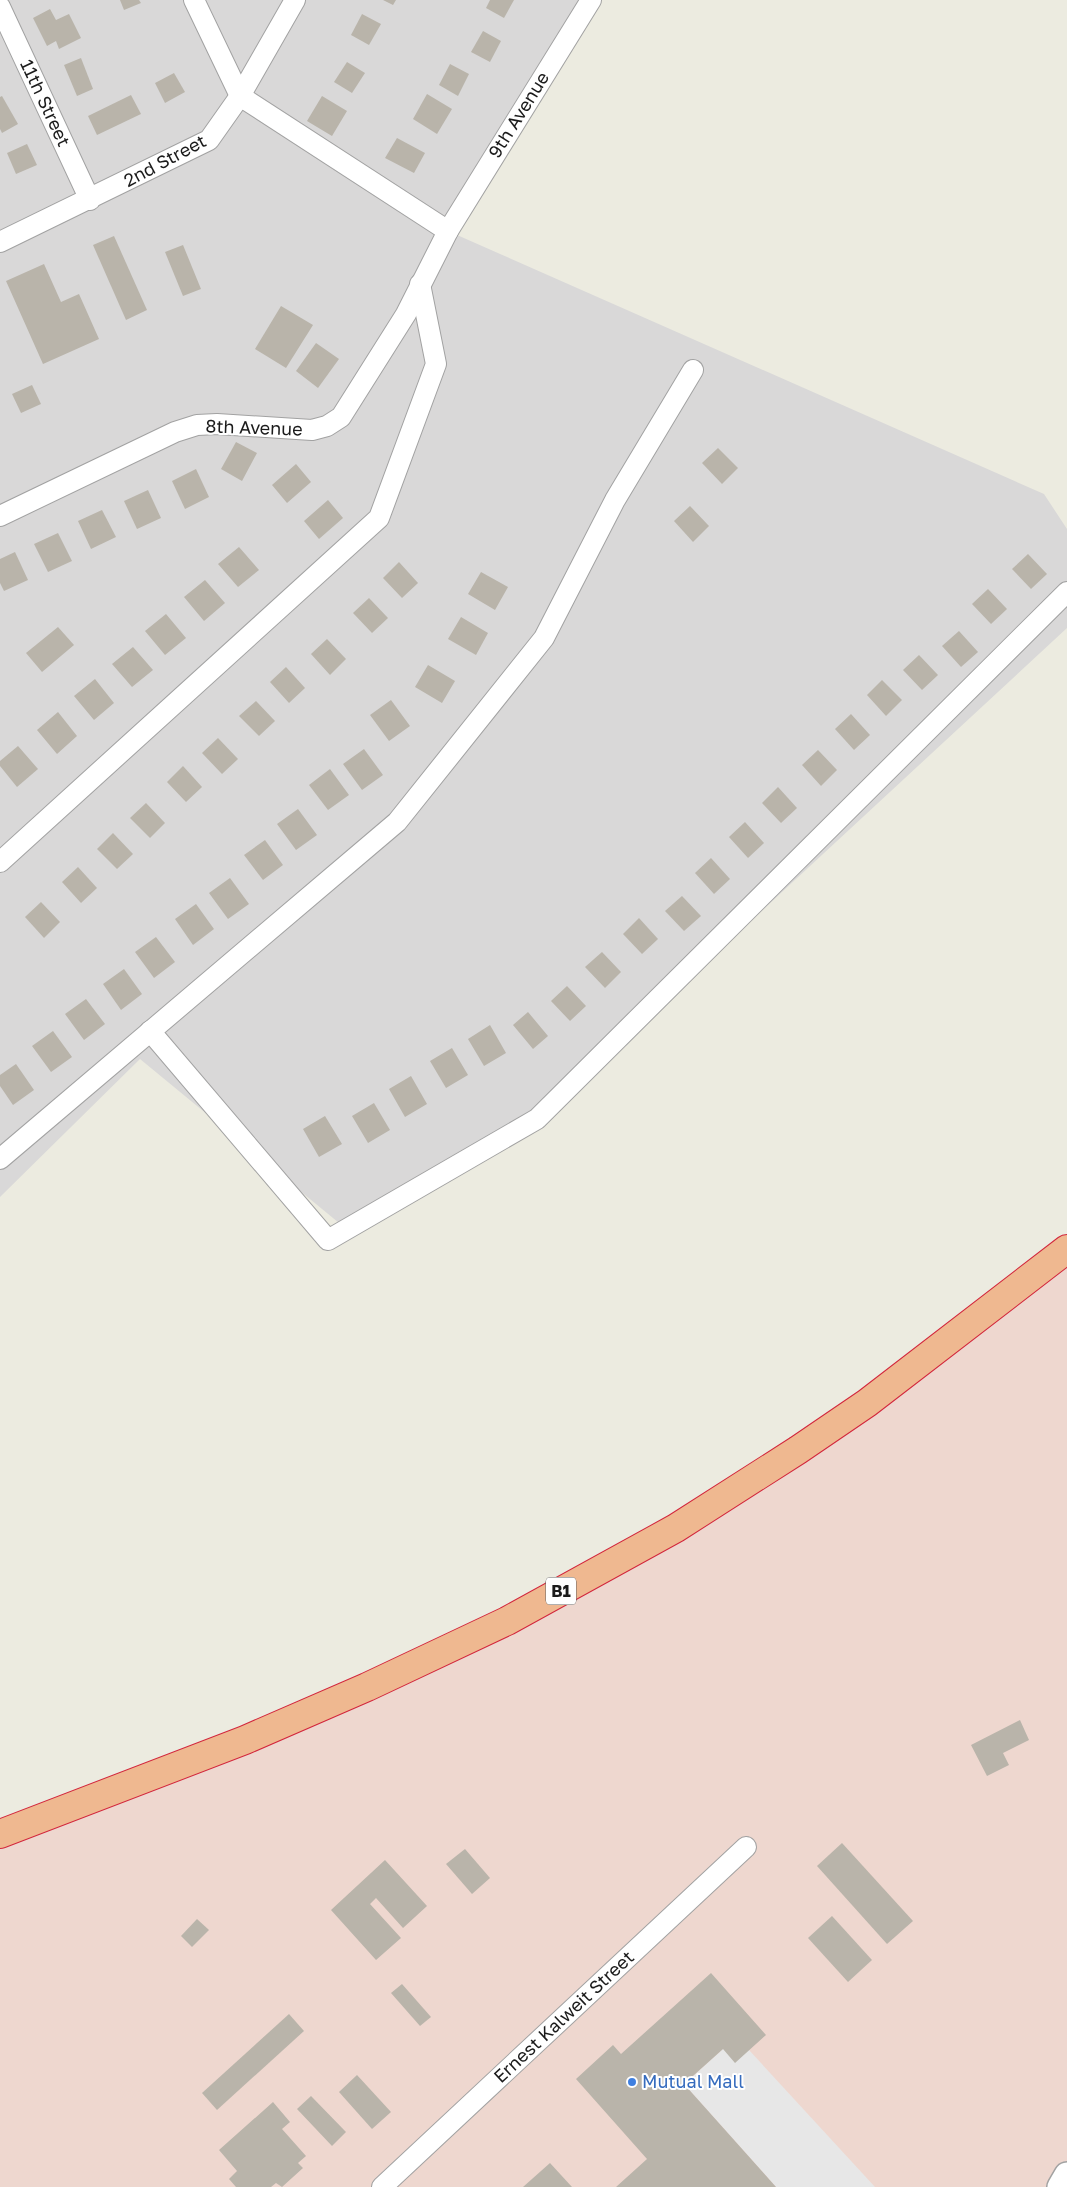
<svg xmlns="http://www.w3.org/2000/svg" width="1067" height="2187" viewBox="0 0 1067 2187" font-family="'Golos Text',sans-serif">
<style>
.residential{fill:#d9d8d8}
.commercial{fill:#eed7cf}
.parking{fill:#e7e7e7}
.building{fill:#b9b4aa}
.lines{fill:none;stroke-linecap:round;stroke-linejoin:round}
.minor-casing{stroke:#a2a2a2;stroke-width:22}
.tertiary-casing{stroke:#a2a2a2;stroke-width:28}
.trunk-casing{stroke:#d2263c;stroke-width:30}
.minor{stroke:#fff;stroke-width:20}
.tertiary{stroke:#fff;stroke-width:25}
.trunk{stroke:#efb890;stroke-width:28}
.shop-dot{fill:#3f7fe0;stroke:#fff;stroke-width:2}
.labels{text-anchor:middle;stroke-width:4;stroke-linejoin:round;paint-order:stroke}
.shield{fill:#fff;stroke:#5f5f5f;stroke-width:1}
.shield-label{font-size:16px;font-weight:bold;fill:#1b1b1b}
.street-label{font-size:18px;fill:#1b1b1b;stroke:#fff}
.shop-label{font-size:18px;fill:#366cbe;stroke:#fff;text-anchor:start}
</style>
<rect width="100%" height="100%" fill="#ecebe0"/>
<!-- residential -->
<path class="residential" d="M0,0H591L448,231L1044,494L1067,529V628L525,1130L350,1232L140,1059L0,1197Z"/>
<!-- commercial -->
<path class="commercial" d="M1067,1249V2187H0V1834L139,1782L676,1528Z"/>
<!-- parking -->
<path class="parking" d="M723,2049L749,2050L875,2187H776L684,2084Z"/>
<!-- building -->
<g class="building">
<path d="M120,0H139L141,3L124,10Z"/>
<path d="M383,0H396L393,5Z"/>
<path d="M490,0H514L504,18L486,8Z"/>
<path d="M50,9L56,20L69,14L81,38L59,49L56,41L47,46L33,18Z"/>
<path d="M362,14L381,24L369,45L351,35Z"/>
<path d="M483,31L501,41L490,62L471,52Z"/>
<path d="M81,58L93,89L77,96L64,65Z"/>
<path d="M347,62L365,73L352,93L334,82Z"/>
<path d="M450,64L469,74L458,96L439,85Z"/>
<path d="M174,73L185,92L165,103L155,83Z"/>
<path d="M427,94L452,109L437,134L413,119Z"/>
<path d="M131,95L141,114L97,135L88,116Z"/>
<path d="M2,96L18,124L2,133L0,129V97Z"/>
<path d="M322,96L347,111L332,136L307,121Z"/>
<path d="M397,138L425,153L414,173L385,158Z"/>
<path d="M27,144L37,165L16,174L7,153Z"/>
<path d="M114,236L147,310L126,320L93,245Z"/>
<path d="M183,245L201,289L183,296L165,252Z"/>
<path d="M44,264L61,302L79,294L99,339L43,364L6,281Z"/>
<path d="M281,306L313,325L286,368L255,349Z"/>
<path d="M316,343L339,359L318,388L296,371Z"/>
<path d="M32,385L41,404L21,413L12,394Z"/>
<path d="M236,442L257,453L242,481L221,469Z"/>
<path d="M718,448L738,468L722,484L702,463Z"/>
<path d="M296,464L311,482L287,503L272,485Z"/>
<path d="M196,469L209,497L185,509L172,481Z"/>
<path d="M148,490L161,518L137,529L124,501Z"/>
<path d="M328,500L343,518L319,539L304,521Z"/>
<path d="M690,506L709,526L693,542L674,521Z"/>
<path d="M102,510L116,537L91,549L78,521Z"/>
<path d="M58,533L72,561L48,572L34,544Z"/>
<path d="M239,547L259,570L238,587L218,564Z"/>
<path d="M15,552L28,580L4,591L0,583V559Z"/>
<path d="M1028,554L1047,574L1031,589L1012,569Z"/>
<path d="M399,562L418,583L402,598L383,578Z"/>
<path d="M481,572L508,587L495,610L468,594Z"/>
<path d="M205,580L225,603L204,621L184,597Z"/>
<path d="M988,589L1007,609L991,624L972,604Z"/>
<path d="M369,598L388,618L372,633L353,613Z"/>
<path d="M166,614L186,638L165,655L145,631Z"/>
<path d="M461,617L488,633L476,655L448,639Z"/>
<path d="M58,627L74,645L42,672L26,653Z"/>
<path d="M959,631L978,652L961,667L942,646Z"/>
<path d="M327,639L346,659L330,675L311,654Z"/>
<path d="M133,647L153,670L132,687L112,664Z"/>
<path d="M919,655L938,675L922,690L903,670Z"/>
<path d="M428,665L455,681L442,703L415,687Z"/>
<path d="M286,667L305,688L289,703L270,682Z"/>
<path d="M95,679L114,703L94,720L74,696Z"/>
<path d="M882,680L902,700L886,716L867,695Z"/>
<path d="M391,700L410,726L389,741L370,715Z"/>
<path d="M256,701L275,721L259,736L239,716Z"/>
<path d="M58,712L77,736L57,754L37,730Z"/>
<path d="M851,714L870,735L854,750L835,729Z"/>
<path d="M218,738L238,759L222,774L202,753Z"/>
<path d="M18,746L38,769L17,787L0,766V761Z"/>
<path d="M364,749L383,775L362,790L343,764Z"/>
<path d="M818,750L837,770L821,786L802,765Z"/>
<path d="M183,766L202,787L186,802L167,782Z"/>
<path d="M330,769L349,795L328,810L309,785Z"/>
<path d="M778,787L797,808L781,823L762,803Z"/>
<path d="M146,803L165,823L150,838L130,818Z"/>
<path d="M298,809L317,835L296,850L277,824Z"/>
<path d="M745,822L764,843L748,858L729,837Z"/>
<path d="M113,833L133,854L117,869L97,849Z"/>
<path d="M265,840L283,865L263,880L244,855Z"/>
<path d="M711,858L730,879L714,894L695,873Z"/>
<path d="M78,867L97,888L81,903L62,882Z"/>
<path d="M230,878L249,904L228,919L209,893Z"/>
<path d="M682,896L701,916L684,931L665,911Z"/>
<path d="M41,902L60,922L44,938L25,917Z"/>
<path d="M196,904L214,929L193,945L175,919Z"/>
<path d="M639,918L658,939L642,954L623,934Z"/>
<path d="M156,937L175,962L154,978L135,952Z"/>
<path d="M602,952L621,972L605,988L585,967Z"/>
<path d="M124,969L142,994L121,1010L103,984Z"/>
<path d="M567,986L586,1006L570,1021L551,1001Z"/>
<path d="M86,999L105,1024L84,1040L65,1014Z"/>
<path d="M528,1012L548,1036L533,1049L513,1025Z"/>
<path d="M490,1025L506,1053L484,1066L468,1039Z"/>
<path d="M53,1031L72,1057L51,1072L32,1046Z"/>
<path d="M452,1048L468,1075L446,1088L430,1061Z"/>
<path d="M16,1064L34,1090L13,1105L0,1086V1075Z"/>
<path d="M411,1076L427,1104L405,1117L389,1089Z"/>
<path d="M374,1103L390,1130L368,1143L352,1116Z"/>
<path d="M325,1116L342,1144L319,1157L303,1129Z"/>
<path d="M1020,1720L1029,1740L1003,1753L1009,1765L987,1776L971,1745Z"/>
<path d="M842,1843L913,1921L887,1944L817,1866Z"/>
<path d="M465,1849L490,1878L472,1894L446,1864Z"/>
<path d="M385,1860L427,1906L403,1928L376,1898L370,1904L401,1938L376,1960L331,1910Z"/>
<path d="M832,1916L872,1960L848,1982L808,1938Z"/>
<path d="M197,1919L209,1930L192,1947L181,1936Z"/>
<path d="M711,1973L766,2035L735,2063L723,2049L684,2084L776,2187H616L647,2159L576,2079L613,2045L621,2054Z"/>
<path d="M402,1984L431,2017L420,2026L391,1993Z"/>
<path d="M289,2014L304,2031L217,2110L202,2093Z"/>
<path d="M357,2075L391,2112L372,2129L339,2092Z"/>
<path d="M311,2096L346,2132L332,2146L297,2109Z"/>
<path d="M273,2102L290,2122L282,2129L306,2156L298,2163L303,2168L282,2187L276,2183L271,2187H236L229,2179L237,2171L219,2150Z"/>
<path d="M550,2163L572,2187H523Z"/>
</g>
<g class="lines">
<!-- minor casing -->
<g class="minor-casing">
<g id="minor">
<path d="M194,0L240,96"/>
<path d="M0,7L90,200"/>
<path d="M240,96L448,231"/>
<path d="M0,242L209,140L240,96L295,0"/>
<path d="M0,516L175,432L197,425L217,424L312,430L327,426L341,417L406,314L448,231L591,0"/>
<path d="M0,862L379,518L436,364L420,284"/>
<path d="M150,1031L328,1240L537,1119L1067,592"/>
<path d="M0,1159L397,822L544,638L615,500L693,370"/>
<path d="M382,2187L746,1847"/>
</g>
</g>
<!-- tertiary casing -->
<g class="tertiary-casing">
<path id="tertiary" d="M1060,2187L1067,2175"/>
</g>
<!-- trunk casing -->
<g class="trunk-casing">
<path id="trunk" d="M0,1834L245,1740L367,1687L507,1621L676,1528L798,1450L867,1403L1067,1249"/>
</g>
<!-- minor -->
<use href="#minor" class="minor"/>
<!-- tertiary -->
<use href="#tertiary" class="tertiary"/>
<!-- trunk -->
<use href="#trunk" class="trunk"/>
</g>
<!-- markers -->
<circle class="shop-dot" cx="632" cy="2082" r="5"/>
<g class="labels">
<!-- shield labels -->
<rect class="shield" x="546" y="1577.5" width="30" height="27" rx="4"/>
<g class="shield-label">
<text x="561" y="1597">B1</text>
</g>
<!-- street labels -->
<g class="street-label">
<text transform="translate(45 103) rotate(65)" y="6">11th Street</text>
<text transform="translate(519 115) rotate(-58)" y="6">9th Avenue</text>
<text transform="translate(165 161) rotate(-28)" y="6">2nd Street</text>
<text transform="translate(254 428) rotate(2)" y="6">8th Avenue</text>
<text transform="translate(564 2017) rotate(-43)" y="6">Ernest Kalweit Street</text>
</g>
<!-- shop labels -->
<g class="shop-label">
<text x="642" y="2088">Mutual Mall</text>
</g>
</g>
</svg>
